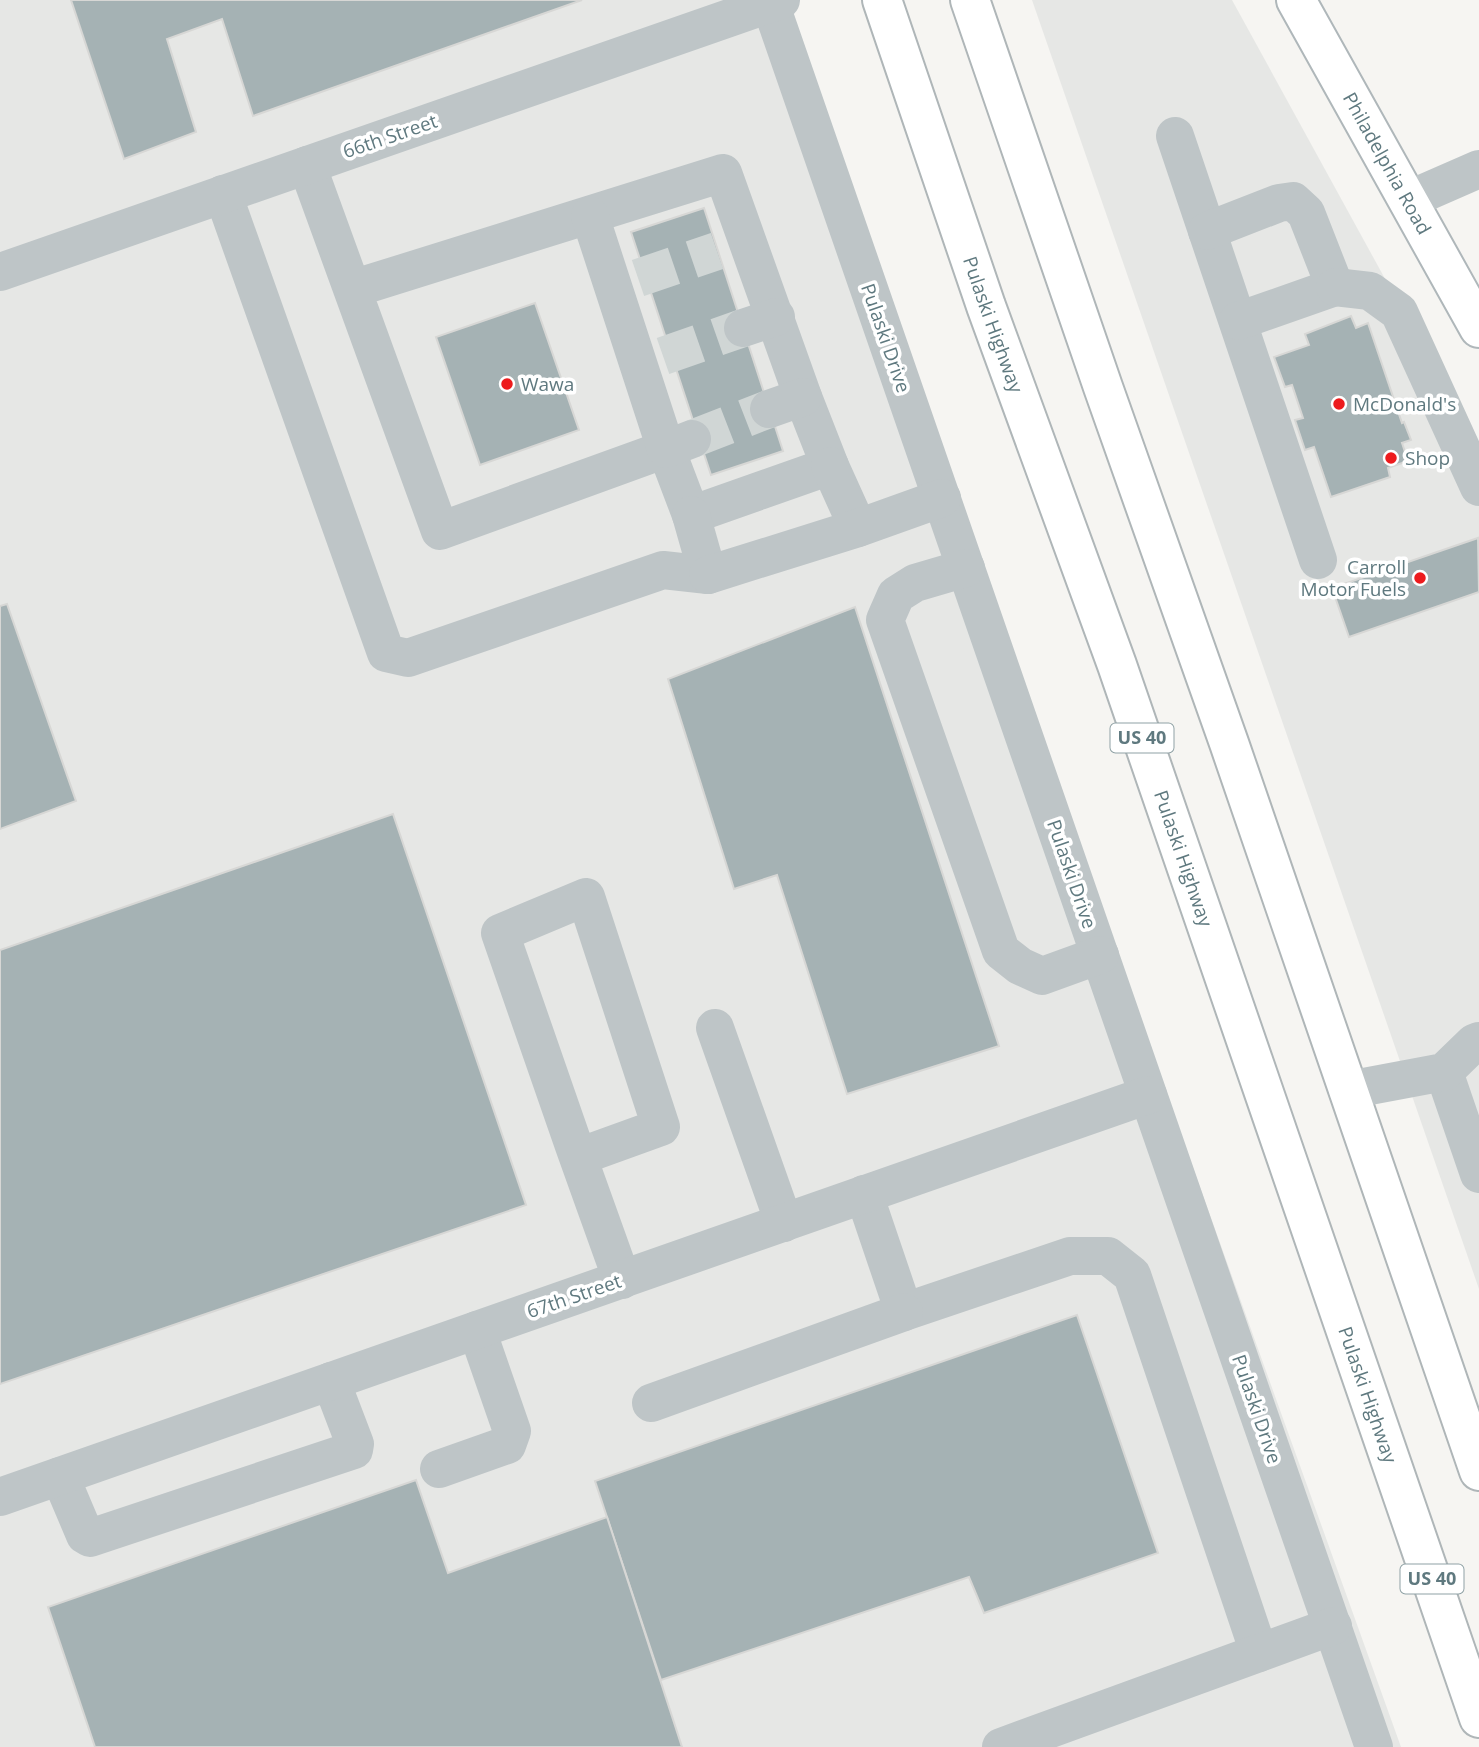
<svg xmlns="http://www.w3.org/2000/svg" width="1479" height="1747" viewBox="0 0 1479 1747" font-family="'Open Sans',sans-serif">
<style>
.built{fill:#e6e7e5}
.building{fill:#a5b2b4;stroke:#d7d7d5;stroke-width:2}
.lines{fill:none;stroke-linecap:round;stroke-linejoin:round}
.minor-tunnel{stroke:#d0d6d5;stroke-width:38;stroke-dasharray:38 19;stroke-linecap:butt}
.major-casing{stroke:#afb7ba;stroke-width:42}
.highway-casing{stroke:#afb6b8;stroke-width:42}
.minor{stroke:#bec5c7;stroke-width:38}
.major{stroke:#fff;stroke-width:38}
.highway{stroke:#fff;stroke-width:38}
.poi-dot{fill:#ed1b1d;stroke:#fff;stroke-width:2.5}
.labels{text-anchor:middle;stroke-width:7;stroke-linejoin:round;paint-order:stroke}
.shield{fill:#fff;stroke:#8fa1a5;stroke-width:2}
.shield-label{font-size:18px;font-weight:bold;fill:#5f797f}
.street-label{font-size:19px;fill:#5f797f;stroke:#fff}
.poi-label{font-size:19px;fill:#5f797f;stroke:#fff;text-anchor:start}
</style>
<rect width="100%" height="100%" fill="#f6f5f2"/>
<!-- built -->
<g class="built">
<path d="M0,0H787L964,530L1401,1747H0Z"/>
<path d="M1032,0H1232L1479,450V1289Z"/>
</g>
<!-- building -->
<g class="building">
<path d="M71,0H582L253,116L222,19L167,39L196,132L124,159Z"/>
<path d="M704,208L783,451L711,475L631,232Z"/>
<path d="M535,303L579,430L480,465L436,337Z"/>
<path d="M1351,316L1356,328L1368,323L1402,423L1404,422L1411,440L1402,443L1408,461L1388,468L1390,477L1331,497L1314,447L1305,450L1295,420L1303,418L1292,385L1285,387L1274,357L1309,345L1305,334Z"/>
<path d="M1478,538L1479,592L1349,637L1332,588Z"/>
<path d="M7,604L76,801L0,829V606Z"/>
<path d="M855,607L999,1046L847,1094L777,875L734,889L668,679Z"/>
<path d="M393,814L526,1205L0,1384V950Z"/>
<path d="M1077,1315L1158,1553L984,1613L969,1577L661,1680L595,1481Z"/>
<path d="M416,1480L448,1573L607,1517L682,1747H95L48,1607Z"/>
</g>
<g class="lines">
<!-- minor-tunnel -->
<g class="minor-tunnel">
<path d="M638,278L717,251"/>
<path d="M663,356L743,328"/>
<path d="M692,439L769,409"/>
</g>
<!-- major casing -->
<g class="major-casing">
<g id="major">
<path id="s1" d="M1296,0L1479,328"/>
</g>
</g>
<!-- highway casing -->
<g class="highway-casing">
<g id="highway">
<path id="s2" d="M882,0L986,306L1117,665L1479,1718"/>
<path d="M970,0L1103,387L1229,743L1479,1471"/>
</g>
</g>
<!-- minor -->
<g class="minor">
<path d="M769,0L1374,1747"/>
<path d="M1175,136L1318,560"/>
<path d="M307,165L440,531L666,449L691,515L830,466L803,397L723,173L352,289"/>
<path d="M223,194L386,653L408,658L663,570L708,575L691,515"/>
<path d="M1408,200L1479,169"/>
<path d="M590,216L666,449L692,439"/>
<path d="M1207,231L1279,203L1293,201L1306,213L1335,287L1238,321"/>
<path d="M0,272L781,0"/>
<path d="M1335,287L1370,291L1399,312L1479,487"/>
<path d="M743,328L776,317"/>
<path d="M769,409L803,397"/>
<path d="M830,466L858,528"/>
<path d="M966,568L915,583L896,595L885,620L1001,951L1020,966L1042,976L1100,955"/>
<path d="M708,575L858,528L942,498"/>
<path d="M715,1028L784,1223"/>
<path d="M1444,1072L1479,1174"/>
<path d="M1348,1090L1444,1072L1474,1043L1479,1041"/>
<path d="M578,1157L661,1127L586,897L500,933L574,1146C590,1191 606,1235 622,1280"/>
<path d="M864,1194L904,1312L1070,1256H1108L1132,1275L1259,1653"/>
<path d="M651,1403L904,1312"/>
<path d="M439,1469L507,1445L512,1431L477,1330"/>
<path d="M60,1476L85,1535L90,1538L354,1450L355,1444L331,1381"/>
<path d="M0,1497L1148,1095"/>
<path d="M1001,1747L1333,1626"/>
</g>
<!-- major -->
<use href="#major" class="major"/>
<!-- highway -->
<use href="#highway" class="highway"/>
</g>
<!-- markers -->
<g class="poi-dot">
<circle cx="507" cy="384" r="7"/>
<circle cx="1339" cy="404" r="7"/>
<circle cx="1391" cy="458" r="7"/>
<circle cx="1420" cy="578" r="7"/>
</g>
<g class="labels">
<!-- shield labels -->
<g class="shield">
<rect x="1110.5" y="723.5" width="63" height="29" rx="5"/>
<rect x="1400.5" y="1564.5" width="63" height="29" rx="5"/>
</g>
<g class="shield-label">
<text x="1142" y="744">US 40</text>
<text x="1432" y="1585">US 40</text>
</g>
<!-- street labels -->
<g class="street-label">
<text transform="translate(390 136) rotate(-19)" y="7">66th Street</text>
<text dy="7" stroke="none"><textPath href="#s1" startOffset="187">Philadelphia Road</textPath></text>
<text dy="7" stroke="none"><textPath href="#s2" startOffset="343">Pulaski Highway</textPath></text>
<text transform="translate(886 338) rotate(71)" y="7">Pulaski Drive</text>
<text dy="7" stroke="none"><textPath href="#s2" startOffset="910">Pulaski Highway</textPath></text>
<text transform="translate(1072 874) rotate(71)" y="7">Pulaski Drive</text>
<text transform="translate(574 1296) rotate(-19)" y="7">67th Street</text>
<text dy="7" stroke="none"><textPath href="#s2" startOffset="1477">Pulaski Highway</textPath></text>
<text transform="translate(1257 1409) rotate(71)" y="7">Pulaski Drive</text>
</g>
<!-- poi labels -->
<g class="poi-label">
<text x="521" y="391">Wawa</text>
<text x="1353" y="411">McDonald's</text>
<text x="1405" y="465">Shop</text>
<text x="1406" y="574" text-anchor="end">Carroll<tspan x="1406" dy="22">Motor Fuels</tspan></text>
</g>
</g>
</svg>
